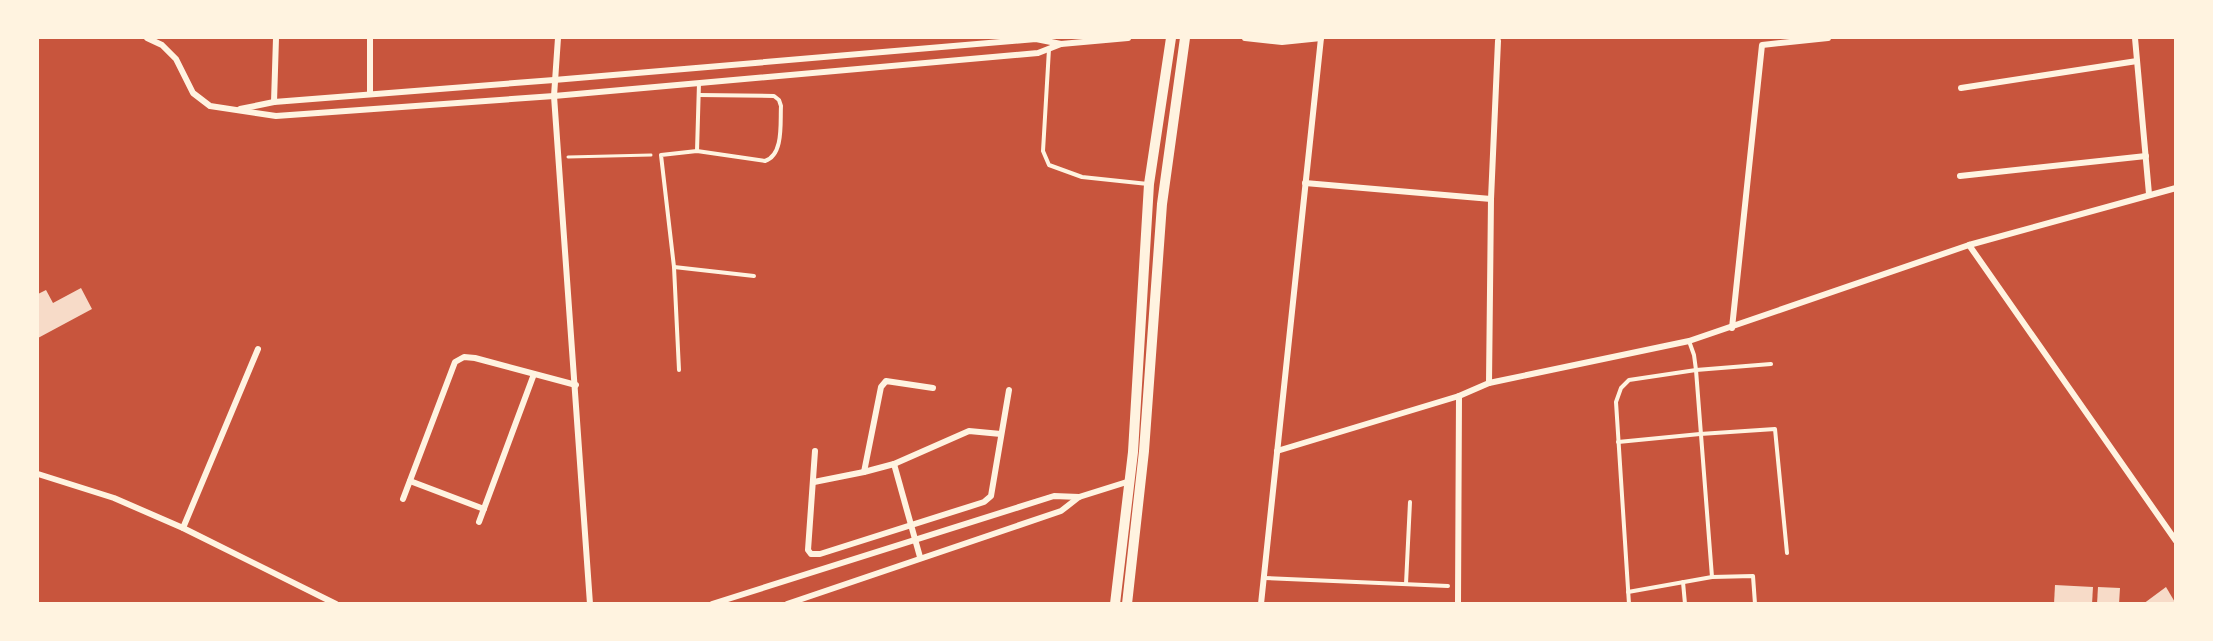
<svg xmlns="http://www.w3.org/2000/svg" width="2213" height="641" viewBox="0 0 2213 641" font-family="'Public Sans',sans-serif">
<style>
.building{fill:#f7dbc8}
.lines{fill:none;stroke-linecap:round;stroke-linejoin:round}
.path{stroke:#fff3e0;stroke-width:3}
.service{stroke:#fff3e0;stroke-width:4}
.minor{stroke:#fff3e0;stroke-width:6}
.tertiary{stroke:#fff3e0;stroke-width:10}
</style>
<rect width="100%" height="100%" fill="#c8553d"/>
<!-- building -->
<g class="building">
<path d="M81,288L92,309L38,338V294L46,290L53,303Z"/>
<path d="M2055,585L2093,587L2092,604H2054Z"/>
<path d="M2098,587L2120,588L2119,604H2097Z"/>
<path d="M2166,587L2176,604H2143Z"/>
</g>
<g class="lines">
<!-- path -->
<path class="path" d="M568,157L651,155"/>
<!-- service -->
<g class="service">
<path d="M1049,49L1043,151L1049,165L1082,177L1148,184"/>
<path d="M697,151L699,83"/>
<path d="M674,267L754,276"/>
<path d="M1689,341L1694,355L1696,370L1712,577"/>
<path d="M679,370L674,267L661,155L697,151L765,161C784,155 780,122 781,106L779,100L774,96L699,95"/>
<path d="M1618,442L1700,434L1775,429L1787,553"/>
<path d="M1264,578L1448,586"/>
<path d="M1683,582L1685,604"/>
<path d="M1406,584L1410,502"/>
<path d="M1628,592L1712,577L1753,576L1755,604"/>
<path d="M1629,604L1616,402L1621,388L1629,380L1696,370L1771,364"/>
</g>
<!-- minor -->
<g class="minor">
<path d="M147,38L162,45L176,59L193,93L210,106L276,116L554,96L1038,53L1061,44"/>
<path d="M370,38V94"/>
<path d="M558,38L554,96L590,604"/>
<path d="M1245,38L1282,42L1321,38"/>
<path d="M2135,38L2149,194"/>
<path d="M1961,88L2137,61"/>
<path d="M274,102L276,38"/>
<path d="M240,109L274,102L554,80L1036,39L1061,44L1128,38"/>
<path d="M1960,176L2146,156"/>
<path d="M1305,183L1491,199"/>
<path d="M1969,245L2176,541"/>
<path d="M1732,328L1762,45L1828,38"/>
<path d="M1489,383L1491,199L1498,41"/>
<path d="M815,451L808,550L811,554H820L984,502L991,496L1009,390"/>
<path d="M1277,451L1459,396L1489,383L1689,341L1969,245L2176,188"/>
<path d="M894,464L920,557"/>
<path d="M864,472L881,387L886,381L933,388"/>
<path d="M38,474L114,498L183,528L336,604"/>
<path d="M410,481L484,509"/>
<path d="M814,482L864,472L894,464L969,431L1001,434"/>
<path d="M403,499L455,362L464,357L475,358L576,385"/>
<path d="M479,522L534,374"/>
<path d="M183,528L258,349"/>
<path d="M712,604L1054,496L1079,497"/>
<path d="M787,604L1061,511L1079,497L1130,481"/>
<path d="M1261,604L1321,38"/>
<path d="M1458,604L1459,396"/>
</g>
<!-- tertiary -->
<g class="tertiary">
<path d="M1115,604L1133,452L1149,184L1171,38"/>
<path d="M1127,604L1144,451L1162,204L1185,38"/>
</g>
</g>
<!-- border -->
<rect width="2213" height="641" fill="none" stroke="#fff3e0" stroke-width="78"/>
</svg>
